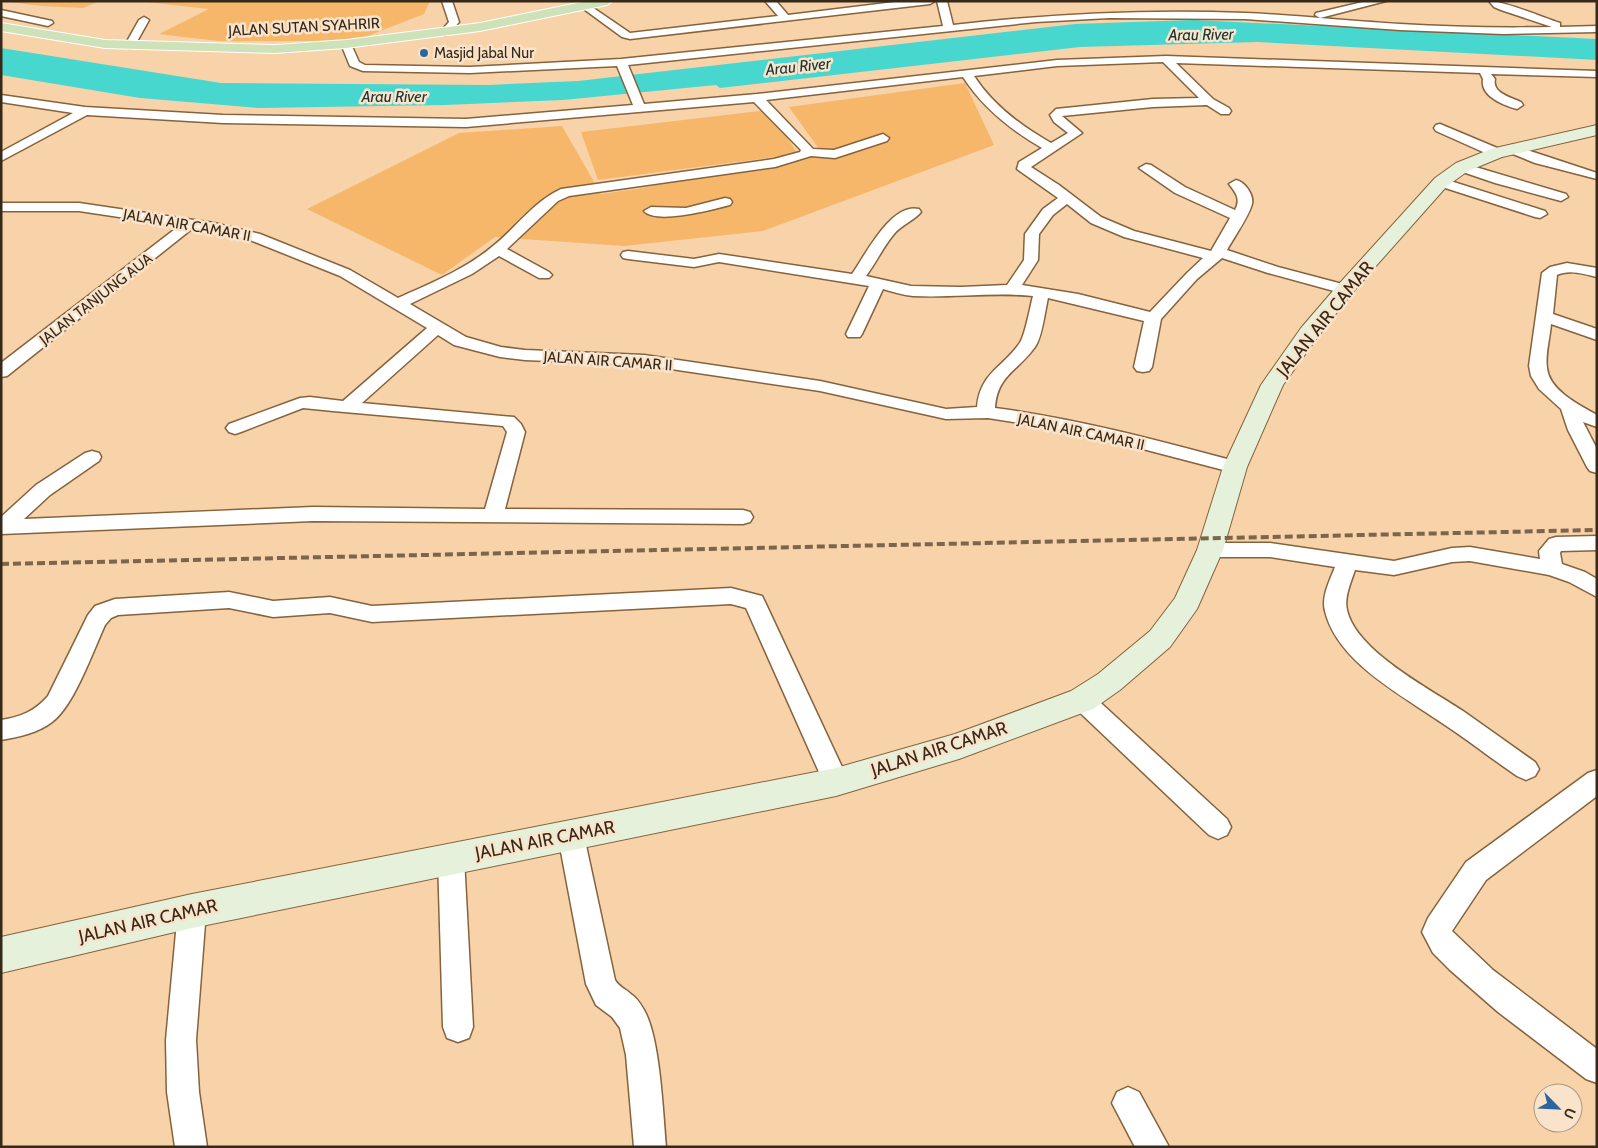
<svg xmlns="http://www.w3.org/2000/svg" width="1598" height="1148" viewBox="0 0 1598 1148" font-family="Cabin,sans-serif">
<style>
.green{fill:#f7b76b}
.water{fill:#48d7cf}
.lines{fill:none;stroke-linecap:round;stroke-linejoin:round}
.street-casing{stroke:#84633d;stroke-width:3}
.secondary-casing{stroke:#84633d;stroke-width:2}
.primary-casing{stroke:#fff;stroke-width:2}
.street{fill:#fff;fill-rule:evenodd}
.secondary{fill:#e6f1db;fill-rule:evenodd}
.primary{fill:#cde2b8;fill-rule:evenodd}
.rail{stroke:#7b654c;stroke-width:4;stroke-dasharray:8 4;stroke-linecap:butt}
.poi-dot{fill:#2b669e;stroke:#f9e3ca;stroke-width:2}
.labels{text-anchor:middle;stroke-width:5;stroke-linejoin:round;paint-order:stroke}
.far-street-label{font-size:15px;fill:#372919;stroke:#f9e3ca}
.far-poi-label{font-size:15px;fill:#372919;stroke:#f9e3ca;text-anchor:start}
.far-water-label{font-size:16px;font-style:italic;fill:#193634;stroke:#f9e3ca}
.street-label{font-size:18px;fill:#372919;stroke:#f9e3ca}
</style>
<rect width="100%" height="100%" fill="#f8d2a9"/>
<!-- green -->
<g class="green">
<path d="M3,1H100L83,8L41,6Z"/>
<path d="M137,1H430L424,14L355,41H218L159,34L209,9Z"/>
<path d="M965,83L994,145L763,231L624,246L495,237L442,275L307,209L459,133L562,126L601,194L636,189L822,153L789,107Z"/>
<path d="M768,110L798,154L598,180L581,132Z"/>
</g>
<!-- water -->
<path class="water" d="M1193,20L1597,39V60L1258,42L1080,47L720,88L716,85L563,100L445,105L258,108L140,98L1,75V48L221,83L488,85L578,81L1075,24Z"/>
<g class="lines">
<!-- street casing -->
<g class="street-casing">
<g id="street">
<path d="M442,1H452L459,22L449,34L445,35L440,32L449,22Z"/>
<path d="M765,1H776L788,15L903,1H935L930,4L630,39L622,37L581,7L583,5H589L630,33L778,16Z"/>
<path d="M937,1H947L953,25C1050,14 1147,9 1245,13C1296,15 1348,21 1400,24C1450,27 1501,28 1552,27L1501,10L1494,7L1489,1C1504,1 1542,17 1560,23V27L1597,26V32L1503,34L1400,30L1245,19L1109,18L1036,22L628,65L644,104L757,94L1057,60L1166,56L1597,71V77L1491,74L1495,79C1492,93 1510,97 1521,102L1523,105L1517,109C1503,105 1480,96 1483,79L1480,73L1176,63L1213,99L1229,108L1231,111L1229,114H1221L1207,105L1153,107L1062,116L1082,133L1031,167L1059,185L1101,217L1134,231L1211,251L1230,218L1175,193L1139,168L1146,164L1151,165L1185,187L1235,210C1241,199 1236,193 1229,184L1236,180C1245,182 1254,195 1252,204C1249,216 1233,239 1227,250L1278,267L1350,286L1353,289L1350,292L1345,294L1268,273L1222,258L1197,279L1161,319L1152,367L1149,371L1143,372L1137,371L1134,367L1144,321L1048,298C1045,311 1042,338 1035,347C1018,371 997,375 995,408C1079,419 1160,441 1242,463L1245,467L1242,471L1235,473L1112,441L1050,428L988,418L946,419L820,391L644,365L525,360L500,357L454,345L438,335L362,403L514,417L521,424L525,432L505,509L743,510L750,512L753,517L750,522L743,524L313,521L1,534V517L36,485L85,453L92,451L99,453L101,457L99,461L50,495L24,519L313,507L485,509L507,432L503,426L333,411L303,408L241,432L235,434L229,432L226,428L229,424L300,398L310,397L343,401L427,328L340,276L250,240L193,228L7,376L1,377V363L179,226L79,211H1V203H79L214,223L260,234L350,270L398,298C431,283 466,269 493,246C516,228 534,201 561,189L774,159L800,152L801,150L754,102L466,127L223,123L87,115L1,161V152L73,113L1,102V95L85,107L223,115L466,119L633,105L617,66L470,73L363,71L350,66L341,44L342,42H350L359,62L365,65L470,67L621,59L943,26ZM1163,62L1199,98L1153,99L1056,109L1050,115L1054,122L1068,133L1051,143C1021,126 993,105 974,76L1057,66ZM963,77C983,108 1011,130 1042,148L1019,162L1017,169L1058,198L1043,209L1025,234L1024,260L1007,285L961,287L911,286L866,276C876,263 883,247 894,234C901,225 915,220 921,212L919,209C891,202 865,256 852,274L719,254L694,259L628,251L623,252L621,255L623,258L628,259L694,267L719,262L869,286L846,334L848,337H860L862,334L883,289C893,292 903,295 913,296C953,298 993,292 1033,296C1030,307 1025,337 1019,344C1002,368 980,373 977,407L946,409L820,381L644,355L525,350L501,347L466,337L410,304L472,274L499,256L539,278H549L552,275L549,272L507,249L558,201L569,196L775,167L811,156L835,158L887,141L889,138L883,134L834,150L813,149L766,100ZM1067,204L1091,223L1124,237L1203,258L1187,273L1150,312L1078,294L1022,285L1038,260L1039,234L1053,215Z"/>
<path d="M1367,1H1386L1320,18L1315,15L1316,13Z"/>
<path d="M1,10L52,21L53,23L48,26L1,16Z"/>
<path d="M144,17L149,20L135,45L130,48L126,47L125,45L139,20Z"/>
<path d="M1440,124L1502,150L1503,153L1497,157L1492,156L1436,131L1434,128L1436,125Z"/>
<path d="M1512,145L1597,173V179L1535,163L1508,152L1506,149Z"/>
<path d="M1462,163L1566,194L1568,197L1561,201L1495,183L1457,170L1455,167Z"/>
<path d="M1441,178L1545,211L1547,214L1540,218L1535,217L1436,185L1434,182L1436,179Z"/>
<path d="M725,198L730,199L732,202L730,205C714,209 656,225 644,211L651,207L686,208Z"/>
<path d="M1567,263L1597,268V277C1584,274 1569,269 1557,275L1553,314L1597,329V340L1551,324C1550,338 1545,354 1547,368C1549,390 1579,405 1597,415V427L1583,422L1597,449V473L1590,471L1587,467L1568,430L1561,409L1539,389L1531,376L1529,366L1542,273L1550,267Z"/>
<path d="M1597,536V550L1561,551L1560,553L1562,564L1585,572L1597,579V597L1569,582L1549,575L1470,561L1452,562L1394,575L1355,570C1351,582 1344,597 1347,610C1356,651 1430,689 1463,711C1487,728 1511,745 1535,762L1539,769L1535,776L1526,780L1517,776C1492,759 1468,740 1442,723C1402,695 1337,662 1325,611C1321,597 1330,580 1335,567L1270,557H1210L1203,555L1200,550L1203,545L1210,543H1270L1394,561L1452,548L1470,547L1540,559L1539,551L1549,539L1556,537Z"/>
<path d="M731,588L762,596L765,602L849,782L845,790L836,793L827,790L746,608L731,604L372,622L330,613L273,617L229,608L118,615L111,618L105,625C93,651 74,706 52,722C38,733 18,737 1,740V720C21,717 35,711 48,696L88,615L95,606L115,599L229,592L273,601L330,597L372,606Z"/>
<path d="M1082,691L1090,693L1227,819L1231,827L1227,835L1218,839L1209,835L1074,707L1070,700L1074,693Z"/>
<path d="M1597,770V796L1486,880L1452,931L1493,970L1597,1049V1083L1586,1079L1498,1012L1450,970L1433,953L1422,932L1428,918L1466,862L1588,773Z"/>
<path d="M571,824L580,828L584,836L615,980C619,987 626,989 632,995C637,998 641,1005 644,1010C660,1037 663,1113 666,1147H634L626,1055L620,1028L612,1017L596,1005L586,984L558,836L562,828Z"/>
<path d="M451,846L461,849L464,858L473,1027L469,1038L458,1042L447,1038L443,1027L438,858L441,849Z"/>
<path d="M192,898L202,902L206,911L196,1040L199,1092L207,1147H175L167,1092L166,1040L178,911L182,902Z"/>
<path d="M1128,1087L1139,1092L1169,1147H1135L1112,1103L1117,1092Z"/>
</g>
</g>
<!-- secondary casing -->
<g class="secondary-casing">
<path id="secondary" d="M1597,125V135L1502,157L1468,171L1447,186L1352,293L1317,338L1283,385L1247,467L1223,550L1197,609L1170,647L1120,690L1093,709L959,759L836,796L192,928L1,973V937L192,894L836,768L955,734L1071,691L1098,674L1150,631L1175,598L1197,550L1223,467L1261,385L1301,328L1338,285L1435,178L1456,163L1491,149Z"/>
</g>
<!-- primary casing -->
<g class="primary-casing">
<path id="primary" d="M587,1H613L607,5L480,31L346,48L275,53L105,48L1,31V23L105,40L275,45L346,40L480,23Z"/>
</g>
<!-- street -->
<use href="#street" class="street"/>
<!-- secondary -->
<use href="#secondary" class="secondary"/>
<!-- primary -->
<use href="#primary" class="primary"/>
<!-- rail -->
<path class="rail" d="M1,564L1597,530"/>
</g>
<!-- markers -->
<circle class="poi-dot" cx="424" cy="53" r="5"/>
<g class="labels">
<!-- far-street labels -->
<g class="far-street-label">
<text transform="translate(304 27) rotate(-3)" y="5">JALAN SUTAN SYAHRIR</text>
<text transform="translate(187 225) rotate(10)" y="5">JALAN AIR CAMAR II</text>
<text transform="translate(96 299) rotate(-38)" y="5">JALAN TANJUNG AUA</text>
<text transform="translate(608 361) rotate(4)" y="5">JALAN AIR CAMAR II</text>
<text transform="translate(1081 432) rotate(12)" y="5">JALAN AIR CAMAR II</text>
</g>
<!-- far-poi labels -->
<g class="far-poi-label">
<text x="434" y="58">Masjid Jabal Nur</text>
</g>
<!-- far-water labels -->
<g class="far-water-label">
<text transform="translate(1201 34) rotate(-1)" y="6">Arau River</text>
<text transform="translate(798 66) rotate(-6)" y="6">Arau River</text>
<text x="394" y="102">Arau River</text>
</g>
<!-- street labels -->
<g class="street-label">
<text transform="translate(1325 319) rotate(-51)" y="6">JALAN AIR CAMAR</text>
<text transform="translate(939 749) rotate(-18)" y="6">JALAN AIR CAMAR</text>
<text transform="translate(545 840) rotate(-11)" y="6">JALAN AIR CAMAR</text>
<text transform="translate(148 921) rotate(-13)" y="6">JALAN AIR CAMAR</text>
</g>
</g>
<!-- border -->
<rect width="1598" height="1148" fill="none" stroke="#372919" stroke-width="5"/>
<!-- north arrow -->
<g transform="translate(1558 1108) rotate(114)"><circle r="24" fill="#f9e3ca" stroke="#ab9983"/>
<path d="M0-4L9 19L0 12L-9 19Z" fill="#2b669e"/>
<text y="-8" font-size="14" font-weight="bold" text-anchor="middle" fill="#372919">U</text>
</g>
</svg>
